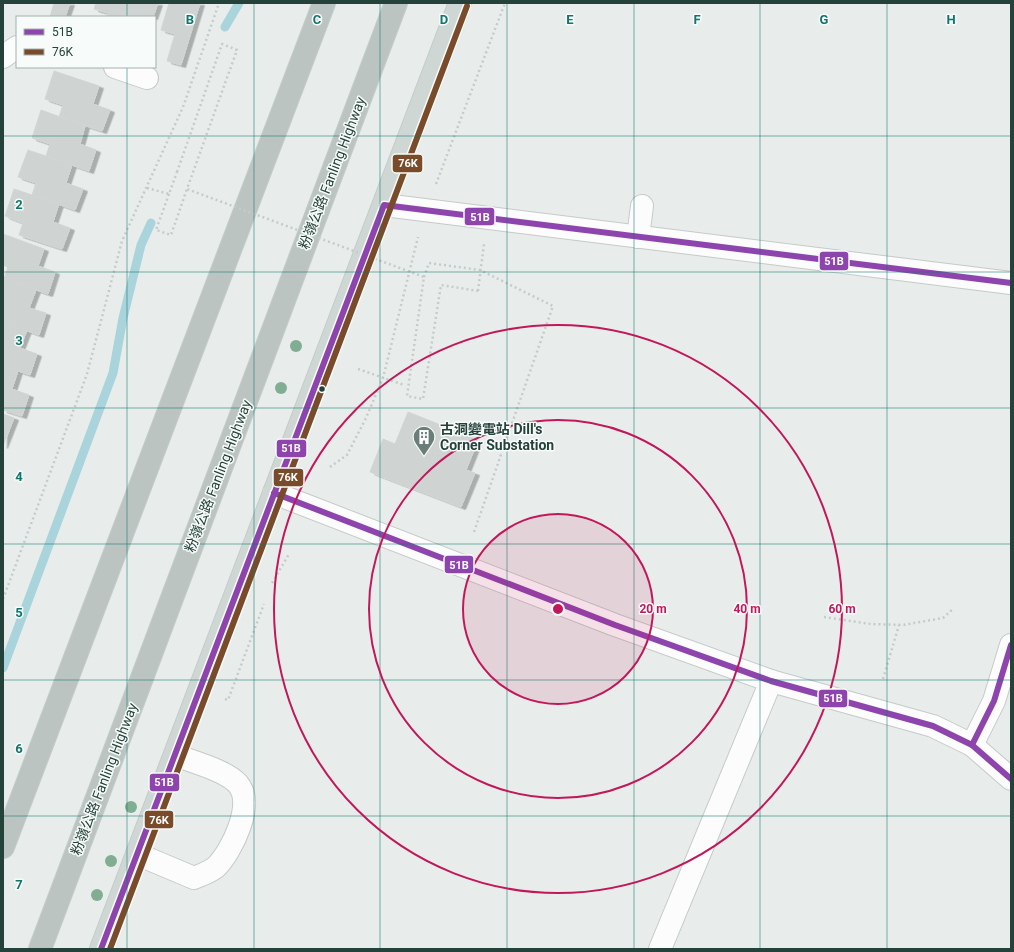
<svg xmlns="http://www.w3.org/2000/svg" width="1014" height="952" viewBox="0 0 1014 952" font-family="Roboto,'Noto Sans SC',sans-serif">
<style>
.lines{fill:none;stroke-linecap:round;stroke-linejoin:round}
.stream{stroke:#a9d4db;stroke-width:9}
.building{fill:#cfd4d2;stroke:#d1d6d4;filter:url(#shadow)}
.minor-casing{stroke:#c5cac8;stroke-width:24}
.major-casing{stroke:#c3ccc9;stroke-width:24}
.highway-casing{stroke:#c3ccc9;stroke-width:24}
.path{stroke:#c3ccca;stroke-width:2.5;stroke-dasharray:2 3;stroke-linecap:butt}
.minor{stroke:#fcfcfc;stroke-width:22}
.major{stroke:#cfd7d5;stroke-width:22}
.highway{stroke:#bcc4c2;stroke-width:22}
.path-bridge{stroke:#c3ccca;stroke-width:2.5;stroke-dasharray:2 3;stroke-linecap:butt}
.bus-1-casing{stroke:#f7fbf9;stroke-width:9}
.bus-2-casing{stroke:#f7fbf9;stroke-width:9}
.bus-1{stroke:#8e44ad;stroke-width:6}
.bus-2{stroke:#7a4b2a;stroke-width:6}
.tree{fill:#81ae93}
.grid{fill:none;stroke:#0f766e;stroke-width:1;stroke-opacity:0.55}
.ring{fill:none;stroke:#c2185b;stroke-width:2}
.bus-dot{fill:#24423a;stroke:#f7fbf9;stroke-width:1.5}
.labels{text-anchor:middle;stroke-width:3;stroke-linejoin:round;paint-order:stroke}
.street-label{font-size:14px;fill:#24423a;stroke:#f7fbf9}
.poi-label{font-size:14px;font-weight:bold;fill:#24423a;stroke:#f7fbf9;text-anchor:start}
.grid-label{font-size:13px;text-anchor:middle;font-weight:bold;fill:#0f766e;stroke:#f7fbf9;stroke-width:3;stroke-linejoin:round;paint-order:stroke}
.centre{fill:#c2185b;stroke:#f7fbf9;stroke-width:2}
.ring-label{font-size:12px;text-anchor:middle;font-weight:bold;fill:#c2185b;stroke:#f7fbf9;stroke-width:3;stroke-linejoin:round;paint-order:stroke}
.line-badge{stroke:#f7fbf9;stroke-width:1.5}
.badge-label{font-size:11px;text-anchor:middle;font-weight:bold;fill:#fff}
</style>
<defs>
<filter id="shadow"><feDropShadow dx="4.5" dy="2.5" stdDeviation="0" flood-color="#0004"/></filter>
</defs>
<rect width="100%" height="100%" fill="#e8edeb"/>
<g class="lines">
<!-- stream -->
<g class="stream">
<path d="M225,27L239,3"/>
<path d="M3,668L113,373L123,318L141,245L151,223"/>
</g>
</g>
<!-- building -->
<g class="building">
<path d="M54,3H70L65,17H50Z"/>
<path d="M96,3H127L122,17H107L108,13L94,9Z"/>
<path d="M127,3H158L153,17H122Z"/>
<path d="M169,3H200L181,65L167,61L175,34L161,30Z"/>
<path d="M54,71L99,86L93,104L110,110L102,131L59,117L63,105L45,99Z"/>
<path d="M41,110L85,126L80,144L96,150L89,171L46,156L50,144L32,138Z"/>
<path d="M28,150L72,165L66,183L83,189L75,210L32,195L36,183L18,177Z"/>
<path d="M14,189L59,204L53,222L70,228L62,249L19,235L23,223L5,216Z"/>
<path d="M3,234L44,249L38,266L55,272L48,294L4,279L8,267L3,265Z"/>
<path d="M3,278L36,290L29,308L46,313L39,335L3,322Z"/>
<path d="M3,322L27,330L20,348L37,354L30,375L3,366Z"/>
<path d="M3,366L18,371L12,389L29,395L22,416L3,410Z"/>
<path d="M408,412L478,440L466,470L475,473L461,507L370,472L383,439L395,444Z"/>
<path d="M3,414L14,418L3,446Z"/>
</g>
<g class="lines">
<!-- minor casing -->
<g class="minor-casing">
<g id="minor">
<path d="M3,57L17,47"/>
<path d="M115,67L147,78"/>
<path d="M384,205L1011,283"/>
<path d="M638,237L642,206"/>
<path d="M274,493L615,625L771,681L933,726L972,745L1011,779"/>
<path d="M972,745L994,701L1011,645"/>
<path d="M137,854L194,878C201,875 210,872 216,867C232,851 255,804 238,784C225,770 193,762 175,755"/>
<path d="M660,949L771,681"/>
</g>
</g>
<!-- major casing -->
<g class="major-casing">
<path id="major" d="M101,949L460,3"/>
</g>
<!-- highway casing -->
<g class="highway-casing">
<g id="highway">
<path d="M3,847L324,3"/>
<path d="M40,949L396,3"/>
</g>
</g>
<!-- path -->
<g class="path">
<path d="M436,184L505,3"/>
<path d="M147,188L169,194L177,172"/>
<path d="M169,194L156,230L171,235L187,189"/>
<path d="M424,277L429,263L480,270L553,306L474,532"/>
<path d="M478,291L484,244"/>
<path d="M358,369L404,385"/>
<path d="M330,467L347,455L366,418L383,378L418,237"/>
<path d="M272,583L289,554"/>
<path d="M3,599L87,374L122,241L183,107L219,3"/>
<path d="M824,617L871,624L903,625L943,618L954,608"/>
<path d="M883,679L899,625"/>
<path d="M225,699L228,700L264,604"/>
</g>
<!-- minor -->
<use href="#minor" class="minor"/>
<!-- major -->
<use href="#major" class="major"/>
<!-- highway -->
<use href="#highway" class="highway"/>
<!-- path-bridge -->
<path class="path-bridge" d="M177,172L222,44L237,50L187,189L424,277L407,396L423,399L441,285L478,291"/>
<!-- bus-1 casing -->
<g class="bus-1-casing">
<g id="bus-1">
<path d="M274,493L615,625L771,681L933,726L972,745L1011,779"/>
<path d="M972,745L994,701L1011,645"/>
<path d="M101,949L384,205L1011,283"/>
</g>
</g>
<!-- bus-2 casing -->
<g class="bus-2-casing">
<path id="bus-2" d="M110,949L467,6"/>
</g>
<!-- bus-1 -->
<use href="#bus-1" class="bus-1"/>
<!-- bus-2 -->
<use href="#bus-2" class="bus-2"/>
</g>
<!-- trees -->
<g class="tree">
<circle cx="296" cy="346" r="6"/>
<circle cx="281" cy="388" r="6"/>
<circle cx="131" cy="807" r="6"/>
<circle cx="111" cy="861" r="6"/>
<circle cx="97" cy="895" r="6"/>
</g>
<!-- grid -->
<path class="grid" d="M127,3V17M254,3V949M380,3V949M507,3V949M634,3V949M760,3V949M887,3V949M127,67V949M3,136H1011M3,272H1011M3,408H1011M3,544H1011M3,680H1011M3,816H1011"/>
<!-- distance rings -->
<circle cx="558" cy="609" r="95" fill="#c2185b" fill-opacity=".12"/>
<g class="ring">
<circle cx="558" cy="609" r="95"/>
<circle cx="558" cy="609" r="189"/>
<circle cx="558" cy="609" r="284"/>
</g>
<!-- icons -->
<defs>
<g id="building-pin" transform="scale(1.15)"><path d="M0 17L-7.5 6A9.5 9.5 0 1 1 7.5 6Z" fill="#697e78" stroke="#f7fbf9"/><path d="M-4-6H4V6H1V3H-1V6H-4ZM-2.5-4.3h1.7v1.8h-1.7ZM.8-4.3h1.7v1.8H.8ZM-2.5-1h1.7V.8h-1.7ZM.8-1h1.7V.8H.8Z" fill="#fff"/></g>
</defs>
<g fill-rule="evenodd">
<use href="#building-pin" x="424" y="437"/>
</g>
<!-- markers -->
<circle class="bus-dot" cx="322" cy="389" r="3.5"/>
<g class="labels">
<!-- street labels -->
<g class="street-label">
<text transform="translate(332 173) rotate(-69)" y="5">粉嶺公路 Fanling Highway</text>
<text transform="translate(218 476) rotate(-69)" y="5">粉嶺公路 Fanling Highway</text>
<text transform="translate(104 779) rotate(-69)" y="5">粉嶺公路 Fanling Highway</text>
</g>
<!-- poi labels -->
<g class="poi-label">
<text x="440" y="434">古洞變電站 Dill's<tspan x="440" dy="16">Corner Substation</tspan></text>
</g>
</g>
<g class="grid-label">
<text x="190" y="24">B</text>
<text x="317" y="24">C</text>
<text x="444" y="24">D</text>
<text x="570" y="24">E</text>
<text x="697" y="24">F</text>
<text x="824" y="24">G</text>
<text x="951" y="24">H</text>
<text x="19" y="209">2</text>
<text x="19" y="345">3</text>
<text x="19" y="481">4</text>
<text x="19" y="617">5</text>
<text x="19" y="753">6</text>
<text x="19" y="889">7</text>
</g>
<circle cx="558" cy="609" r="6" class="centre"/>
<g class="ring-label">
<text x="653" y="613">20 m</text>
<text x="747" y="613">40 m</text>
<text x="842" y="613">60 m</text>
</g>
<g class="line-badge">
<rect x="392" y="154" width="31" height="19" rx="4" fill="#7a4b2a"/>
<rect x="464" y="207" width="31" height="19" rx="4" fill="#8e44ad"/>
<rect x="819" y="251" width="30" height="20" rx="4" fill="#8e44ad"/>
<rect x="276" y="439" width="31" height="19" rx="4" fill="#8e44ad"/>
<rect x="273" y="468" width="31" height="19" rx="4" fill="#7a4b2a"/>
<rect x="444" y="555" width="30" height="19" rx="4" fill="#8e44ad"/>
<rect x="818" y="689" width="30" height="19" rx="4" fill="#8e44ad"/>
<rect x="149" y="773" width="31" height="19" rx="4" fill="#8e44ad"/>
<rect x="144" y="810" width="30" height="19" rx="4" fill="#7a4b2a"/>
</g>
<g class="badge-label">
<text x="408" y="167">76K</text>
<text x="480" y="221">51B</text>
<text x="834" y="265">51B</text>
<text x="291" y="452">51B</text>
<text x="288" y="481">76K</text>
<text x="459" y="569">51B</text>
<text x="833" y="702">51B</text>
<text x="164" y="786">51B</text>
<text x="159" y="824">76K</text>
</g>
<!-- border -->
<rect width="1014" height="952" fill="none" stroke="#24423a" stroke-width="8"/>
<!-- legend -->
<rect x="16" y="16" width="140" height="52" fill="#f7fbf9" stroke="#a3b1ad"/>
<rect x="24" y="29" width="20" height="6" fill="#8e44ad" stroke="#a3b1ad"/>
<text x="52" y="36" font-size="12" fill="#24423a">51B</text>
<rect x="24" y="49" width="20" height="6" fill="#7a4b2a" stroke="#a3b1ad"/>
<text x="52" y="56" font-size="12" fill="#24423a">76K</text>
</svg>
